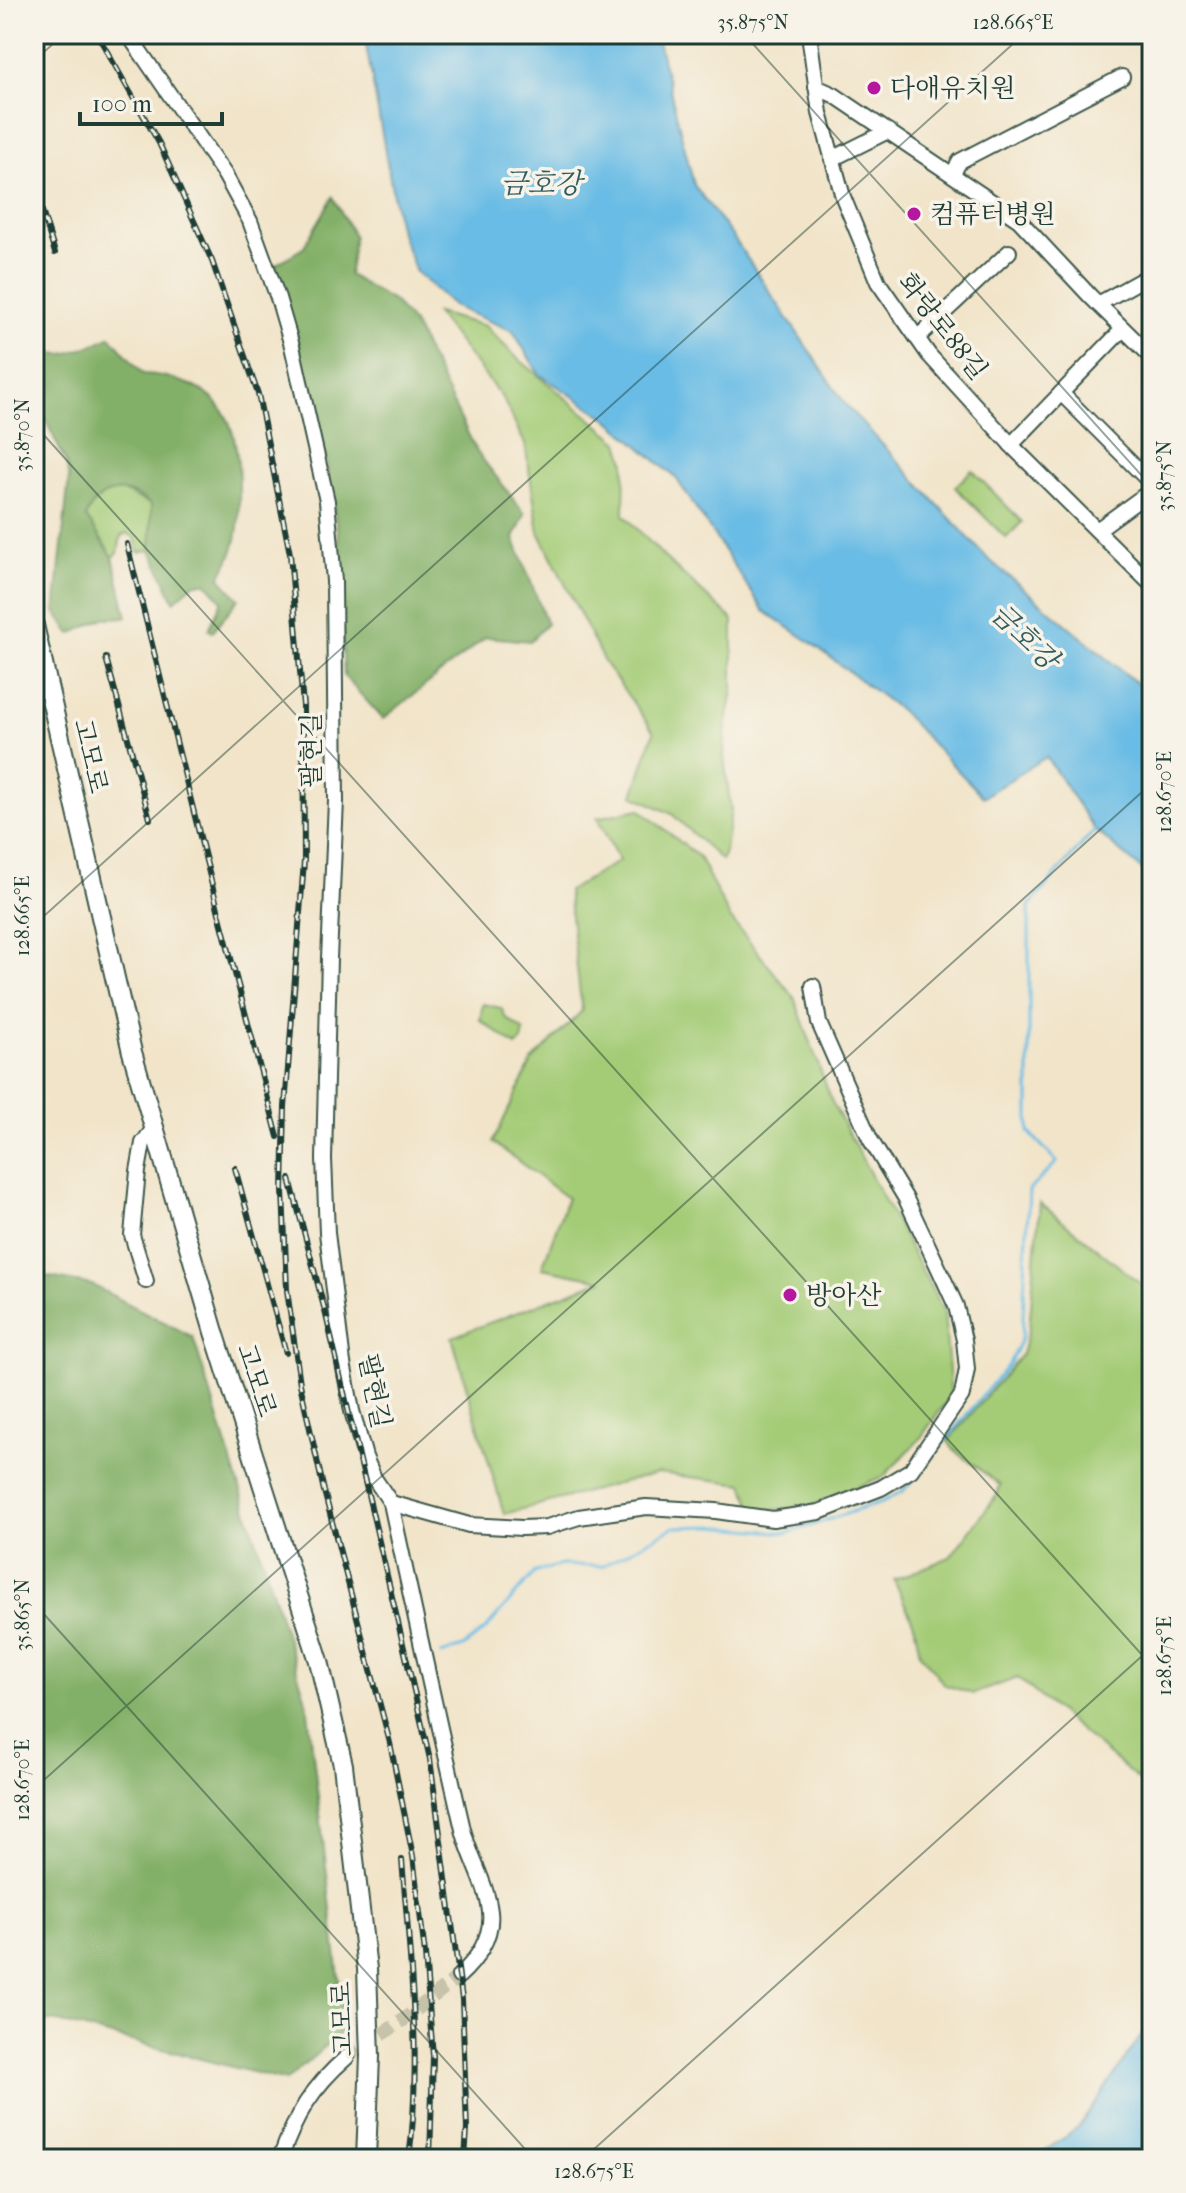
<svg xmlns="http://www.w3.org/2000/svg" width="1186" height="2193" viewBox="0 0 1186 2193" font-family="'IM FELL French Canon','Noto Serif KR',serif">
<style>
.green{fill:#a4cc77;stroke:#628456;stroke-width:2}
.forest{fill:#83b068;stroke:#51764e;stroke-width:2}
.water{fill:#69bce5;stroke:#447c8c;stroke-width:2}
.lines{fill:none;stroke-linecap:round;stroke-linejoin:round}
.stream{stroke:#69bce5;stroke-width:3}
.minor-tunnel{stroke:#c7c3ab;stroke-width:14;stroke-dasharray:14 7;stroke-linecap:butt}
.minor-casing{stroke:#3e564a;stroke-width:18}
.major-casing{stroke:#3e564a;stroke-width:22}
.minor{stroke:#fff;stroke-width:14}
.major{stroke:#fff;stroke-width:18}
.rail-casing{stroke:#1f3d34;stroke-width:6}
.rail{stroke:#f7f3e8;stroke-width:3;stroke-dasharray:9;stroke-linecap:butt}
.ticks{fill:none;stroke:#1f3d34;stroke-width:2;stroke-opacity:0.45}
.poi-dot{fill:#b5179e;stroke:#f7f3e8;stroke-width:3}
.labels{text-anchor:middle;stroke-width:7;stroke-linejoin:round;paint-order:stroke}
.poi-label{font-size:26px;fill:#1f3d34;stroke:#f7f3e8;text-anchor:start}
.street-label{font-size:26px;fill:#1f3d34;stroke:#f7f3e8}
.water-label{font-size:28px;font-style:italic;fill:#325d60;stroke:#f7f3e8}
.neatline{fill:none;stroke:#1f3d34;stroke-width:3}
.ticks-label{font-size:20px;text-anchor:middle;fill:#1f3d34}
</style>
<rect width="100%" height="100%" fill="#f7f3e8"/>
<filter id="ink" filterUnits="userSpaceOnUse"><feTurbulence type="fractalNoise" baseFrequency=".0125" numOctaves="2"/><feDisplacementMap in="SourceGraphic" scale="16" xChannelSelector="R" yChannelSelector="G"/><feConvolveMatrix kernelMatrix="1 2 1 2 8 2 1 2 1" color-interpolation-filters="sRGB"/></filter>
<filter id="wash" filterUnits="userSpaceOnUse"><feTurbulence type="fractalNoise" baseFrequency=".006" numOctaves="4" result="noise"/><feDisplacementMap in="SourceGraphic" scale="32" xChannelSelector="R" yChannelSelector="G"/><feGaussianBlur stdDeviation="1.8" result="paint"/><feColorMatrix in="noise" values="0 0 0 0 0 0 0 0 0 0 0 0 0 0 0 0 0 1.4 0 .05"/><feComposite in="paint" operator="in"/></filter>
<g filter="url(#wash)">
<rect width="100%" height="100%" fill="#f1e4c9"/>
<!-- green -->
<g class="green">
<path d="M436,313L485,326L515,356L619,442L625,462L624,515L665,558L733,620V691L725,732L724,757L731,811L724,855L721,860L672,814L633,795L654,732L604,662L539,532L525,444L503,399Z"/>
<path d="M972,470L1022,522L1006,538L955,487Z"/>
<path d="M123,491L152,505L151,550L138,552L135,538L127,533L121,536L118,553L113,557L86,517C93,499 103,492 123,491Z"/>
<path d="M639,809L699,857L730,918L794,997L832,1102L944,1312L951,1395L919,1440L884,1476L806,1508L753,1510L744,1484L658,1473L504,1514L452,1337L602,1280L542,1268L567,1198L493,1142L532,1061L582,1011L568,891L619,861L597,818Z"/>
<path d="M483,1004L501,1008L506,1018L524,1031L522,1041L516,1046L480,1020Z"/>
<path d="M1040,1203L1152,1293V1791L1018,1678L973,1694L945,1685L920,1653L914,1624L894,1580L950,1557L997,1495L1000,1485L954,1450L948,1441L1022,1354L1029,1329Z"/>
</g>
<!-- forest -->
<g class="forest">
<path d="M333,197L354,236L349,275L394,302L414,325L477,452L525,514L514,538L547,624L530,641L486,637L383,719L344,676L338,535L323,443L275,265L303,248Z"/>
<path d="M34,334C40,340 47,349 54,353C66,358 100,342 110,336L143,374C159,374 171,378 185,383C231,398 238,439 239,483C239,503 240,524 235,544C232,556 225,567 220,578L239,599L212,632L209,629L222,601L207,583H195L174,601L151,550V505C128,484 98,487 86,517L113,557L127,617L104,618L71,634L55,612L69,477L66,463L34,395Z"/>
<path d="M34,1274L92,1285L193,1337L307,1703L345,2029L286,2081L58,2022L34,2020Z"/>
</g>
<!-- water -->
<g class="water">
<path d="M364,34H656L694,185L735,240L845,404L987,558L1152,696V878L1095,830L1046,757L983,797L901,711L810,642L764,611L676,478L608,419L539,374L513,331L455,307L416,272L399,228Z"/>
<path d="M1152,2020V2159H1033L1078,2128Z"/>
</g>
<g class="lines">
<!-- stream -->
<path class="stream" d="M441,1654L463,1647L485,1630L535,1572L562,1565L602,1566L674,1527L712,1526L788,1533L882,1502L903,1491L1009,1364L1022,1337L1029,1190L1057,1162L1029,1132V906L1097,827"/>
</g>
</g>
<g filter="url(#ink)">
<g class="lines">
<!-- minor-tunnel -->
<path class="minor-tunnel" d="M347,2057L402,2021L459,1976"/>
<!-- minor casing -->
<g class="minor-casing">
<g id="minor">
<path d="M128,34L225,175L250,221L278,298L292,346L327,501L334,581L336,801L329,958L324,1159L327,1233L343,1363L352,1411L365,1457L374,1478L391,1503C414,1610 437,1718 462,1825C468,1855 487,1883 490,1912C493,1937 476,1961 459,1976"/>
<path d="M809,34L820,113L843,197L878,282L929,355L1015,449L1152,585"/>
<path d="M816,87L834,95L1019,220L1091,297L1152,357"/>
<path d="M832,159L888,131"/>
<path d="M953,173L960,161L1122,77"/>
<path d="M1098,304L1152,274"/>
<path d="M917,338L1009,252"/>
<path d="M1061,393L1152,484"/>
<path d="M1011,445L1123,329"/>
<path d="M1097,530L1152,490"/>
<path d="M146,1281L132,1235L138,1171L143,1143L154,1128"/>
<path d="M391,1503L469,1525L522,1528L547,1527L579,1517L646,1507L716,1511L773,1519L819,1512L881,1488L911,1470L962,1395L967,1369L964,1340L956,1306L939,1269L906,1199L870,1139L819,1023L813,986"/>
<path d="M280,2159C296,2115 311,2088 347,2057"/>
</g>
</g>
<!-- major casing -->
<g class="major-casing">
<path id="major" d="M34,625L132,1052L214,1332L319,1661L343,1765L367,1969L370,2056L366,2159"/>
</g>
<!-- minor -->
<use href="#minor" class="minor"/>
<!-- major -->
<use href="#major" class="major"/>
<!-- rail casing -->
<g class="rail-casing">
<g id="rail">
<path d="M97,34L159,143L212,261L258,394L290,554L303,706L304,861L285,1107L283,1190L287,1290L300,1384L324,1491L390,1743L413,1856L425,1954L433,2056L430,2159"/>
<path d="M34,185L55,253"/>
<path d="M127,544L218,909L278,1137"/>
<path d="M106,658L150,819"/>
<path d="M235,1168L286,1353"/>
<path d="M290,1179L325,1311L430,1759L462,1999L467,2129L465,2159"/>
<path d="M402,1860C410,1957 422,2062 409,2159"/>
</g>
</g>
<!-- rail -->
<use href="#rail" class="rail"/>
</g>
</g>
<!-- ticks -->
<path class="ticks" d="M744,34L1152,487M34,61L64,34M34,424L1152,1666M34,925L1024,34M34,1603L534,2159M34,1789L1152,783M583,2159L1152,1647"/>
<!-- markers -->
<g class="poi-dot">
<circle cx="874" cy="88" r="8"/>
<circle cx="914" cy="214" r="8"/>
<circle cx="790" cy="1295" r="8"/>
</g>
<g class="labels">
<!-- poi labels -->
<g class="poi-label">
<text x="890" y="97">다애유치원</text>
<text x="930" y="223">컴퓨터병원</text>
<text x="806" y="1304">방아산</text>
</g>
<!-- street labels -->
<g class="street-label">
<text transform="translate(943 326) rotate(52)" y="9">화랑로88길</text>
<text transform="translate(311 750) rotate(-90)" y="9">팔현길</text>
<text transform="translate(91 756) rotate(77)" y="9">고모로</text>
<text transform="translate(257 1380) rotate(72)" y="9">고모로</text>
<text transform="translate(375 1391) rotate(79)" y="9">팔현길</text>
<text transform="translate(342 2019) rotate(-92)" y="9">고모로</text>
</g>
<!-- water labels -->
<g class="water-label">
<text x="541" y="193">금호강</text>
<text transform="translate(1025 636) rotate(44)" y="10">금호강</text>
</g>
</g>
<!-- margin -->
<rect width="1186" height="2193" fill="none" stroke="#f7f3e8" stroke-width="88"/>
<!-- scale -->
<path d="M80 112v12h142v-12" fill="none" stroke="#1f3d34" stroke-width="4"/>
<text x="92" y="112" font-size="24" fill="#1f3d34" stroke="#f7f3e8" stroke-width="6" paint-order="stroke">100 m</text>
<rect x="44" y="44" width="1098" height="2105" class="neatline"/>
<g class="ticks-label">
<text x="753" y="29">35.875°N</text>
<text x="1013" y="29">128.665°E</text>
<text transform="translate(22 435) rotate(-90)" y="7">35.870°N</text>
<text transform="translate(1164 476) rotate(-90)" y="7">35.875°N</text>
<text transform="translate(1164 792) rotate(-90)" y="7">128.670°E</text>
<text transform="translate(22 916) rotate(-90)" y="7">128.665°E</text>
<text transform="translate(22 1615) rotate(-90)" y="7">35.865°N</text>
<text transform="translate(1164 1656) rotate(-90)" y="7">128.675°E</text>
<text transform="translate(22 1780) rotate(-90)" y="7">128.670°E</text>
<text x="594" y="2178">128.675°E</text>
</g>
</svg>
